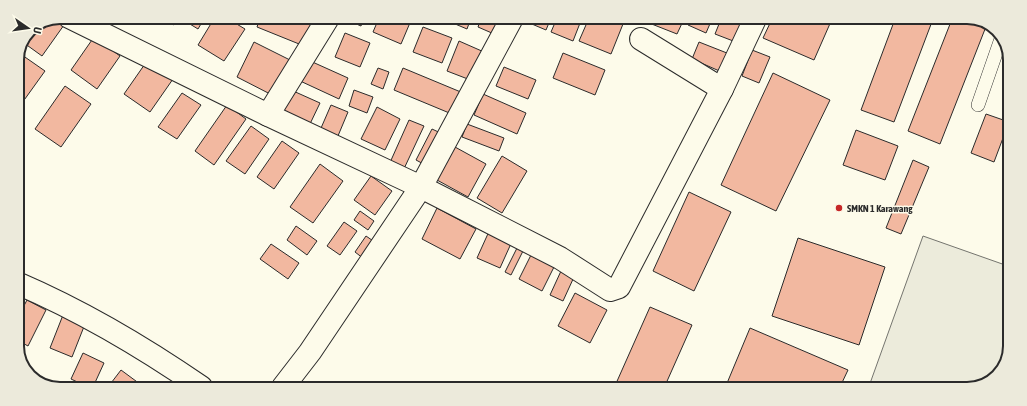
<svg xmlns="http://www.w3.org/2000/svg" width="1027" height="406" viewBox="0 0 1027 406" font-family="'Asap Condensed',sans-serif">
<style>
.grass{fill:#ecebdb;stroke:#74746e}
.building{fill:#f2b8a0;stroke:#2b2b2b}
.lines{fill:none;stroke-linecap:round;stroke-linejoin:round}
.service-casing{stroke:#2b2b2b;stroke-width:14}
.minor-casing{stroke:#2b2b2b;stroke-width:24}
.service{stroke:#fdfbea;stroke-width:13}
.minor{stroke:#fdfbea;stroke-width:22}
.poi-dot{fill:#c62828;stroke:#fdfbea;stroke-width:1.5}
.labels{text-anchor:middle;stroke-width:3;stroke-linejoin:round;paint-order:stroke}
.poi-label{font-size:10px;font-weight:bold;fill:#2b2b2b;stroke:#fdfbea;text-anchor:start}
.rim{fill:none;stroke:#2b2b2b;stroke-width:2}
</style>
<rect width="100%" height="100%" fill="#fdfbea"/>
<!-- grass -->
<path class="grass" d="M923,236L1008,266V360L993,380L967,389H868Z"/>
<!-- building -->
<g class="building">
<path d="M164,17H178L174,25L164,18Z"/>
<path d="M187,17H205L198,29L185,21Z"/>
<path d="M215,17H225L245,29L224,61L198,45Z"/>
<path d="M260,18H296L318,27L309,48L257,27Z"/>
<path d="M348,18H364L361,26L347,20Z"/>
<path d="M379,18H412L401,44L373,32Z"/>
<path d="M441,18H471L467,29Z"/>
<path d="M481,18H505L501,37L478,27Z"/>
<path d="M520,18H551L546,30L520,19Z"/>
<path d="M557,18H582L573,41L551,32Z"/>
<path d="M589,18H608L623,24L611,54L579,41Z"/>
<path d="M646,18L684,19L677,34L644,21Z"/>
<path d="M55,19L64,25L42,56L24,43L32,28Z"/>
<path d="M691,19H712L706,33L688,25Z"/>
<path d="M721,19H751L741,44L715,34Z"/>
<path d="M772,19H832L814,60L763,38Z"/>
<path d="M895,19H933L894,122L861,110Z"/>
<path d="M952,19H981L987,24L940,144L908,131Z"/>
<path d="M423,27L452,38L442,63L413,52Z"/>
<path d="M345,33L370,43L360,67L335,57Z"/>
<path d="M94,37L120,56L97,89L71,70Z"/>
<path d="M459,41L484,52L473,81L447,71Z"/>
<path d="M254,42L292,61L274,96L237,77Z"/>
<path d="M699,42L732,55L724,73L692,59Z"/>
<path d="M752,50L770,57L759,83L742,76Z"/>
<path d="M563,53L605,70L595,95L553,78Z"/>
<path d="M22,55L45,71L17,110V61Z"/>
<path d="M308,60L348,78L339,99L298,80Z"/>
<path d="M147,61L173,79L150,112L124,94Z"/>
<path d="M504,67L536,80L528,99L496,86Z"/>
<path d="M378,68L389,72L383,89L371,84Z"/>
<path d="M403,68L468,95L459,117L394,90Z"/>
<path d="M773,73L830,100L776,211L721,185Z"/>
<path d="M65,86L91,104L61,147L35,129Z"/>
<path d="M291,90L320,103L309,126L280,113Z"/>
<path d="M354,90L373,97L367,113L349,106Z"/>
<path d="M182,93L201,105L177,139L158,127Z"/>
<path d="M483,94L526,113L517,134L474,115Z"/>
<path d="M227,105L246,119L214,165L195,151Z"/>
<path d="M331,105L348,112L335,143L318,135Z"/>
<path d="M377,107L400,119L385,150L361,139Z"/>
<path d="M986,114L1009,122L994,162L971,153Z"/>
<path d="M409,120L424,126L402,173L388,167Z"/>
<path d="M467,124L504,138L499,151L462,137Z"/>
<path d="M251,126L269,139L245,174L226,161Z"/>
<path d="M432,129L447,136L431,168L416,160Z"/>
<path d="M856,130L898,146L885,180L843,165Z"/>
<path d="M282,141L299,153L274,189L257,177Z"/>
<path d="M455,147L486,164L468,197L437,180Z"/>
<path d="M502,156L527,171L502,213L477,198Z"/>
<path d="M913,160L929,167L901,234L886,228Z"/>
<path d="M320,164L343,181L313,223L290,207Z"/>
<path d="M371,176L392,191L375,215L354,200Z"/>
<path d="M689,192L731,212L694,291L653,271Z"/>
<path d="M437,208L476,229L460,259L422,239Z"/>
<path d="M360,211L374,221L368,230L354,220Z"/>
<path d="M344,222L357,231L340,255L327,246Z"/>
<path d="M296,226L317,241L307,255L287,240Z"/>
<path d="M491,227L514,237L500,268L477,258Z"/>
<path d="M366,236L379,245L368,262L355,252Z"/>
<path d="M798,238L885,267L859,345L772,316Z"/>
<path d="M521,240L527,243L511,275L505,272Z"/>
<path d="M271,244L299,263L288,279L260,259Z"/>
<path d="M535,247L558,259L542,291L519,279Z"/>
<path d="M561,271L574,277L563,301L550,295Z"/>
<path d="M575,293L607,310L590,343L558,326Z"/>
<path d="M27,300L46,310L28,346L17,340V319Z"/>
<path d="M650,307L692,325L664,388H614Z"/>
<path d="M63,315L85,324L72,357L50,348Z"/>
<path d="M750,328L848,370L839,389L725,388Z"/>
<path d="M83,353L104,363L93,387H88L71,379Z"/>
<path d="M121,370L144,387H108Z"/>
<path d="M705,385L715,388H704Z"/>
</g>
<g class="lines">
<!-- service casing -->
<g class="service-casing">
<path id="service" d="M978,105L1002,36"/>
</g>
<!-- minor casing -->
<g class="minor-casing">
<g id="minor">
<path d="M69,17L268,115L421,187L560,258L610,290L619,287L722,89L755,19"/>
<path d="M641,39L722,89"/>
<path d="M268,115L328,18"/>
<path d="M17,283C82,311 143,347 201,387"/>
<path d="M283,387L310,352L421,187L512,18"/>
</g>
</g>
<!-- service -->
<use href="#service" class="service"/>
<!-- minor -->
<use href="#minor" class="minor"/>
</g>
<!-- markers -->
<circle class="poi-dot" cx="839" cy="208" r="4"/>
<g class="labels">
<!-- poi labels -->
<g class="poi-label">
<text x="847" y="212">SMKN 1 Karawang</text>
</g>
</g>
<!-- crop -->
<path d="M0 0H1027V406H0ZM60 24H967A36 36 0 0 1 1003 60V346A36 36 0 0 1 967 382H60A36 36 0 0 1 24 346V60A36 36 0 0 1 60 24Z" fill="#eceadb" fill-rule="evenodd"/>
<path class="rim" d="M60 24H967A36 36 0 0 1 1003 60V346A36 36 0 0 1 967 382H60A36 36 0 0 1 24 346V60A36 36 0 0 1 60 24Z"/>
<!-- north arrow -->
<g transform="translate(28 28) rotate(103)" stroke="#fdfbea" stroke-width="3" paint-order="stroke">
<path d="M0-3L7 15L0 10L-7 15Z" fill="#2b2b2b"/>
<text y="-6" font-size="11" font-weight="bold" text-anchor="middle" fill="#2b2b2b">U</text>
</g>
</svg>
